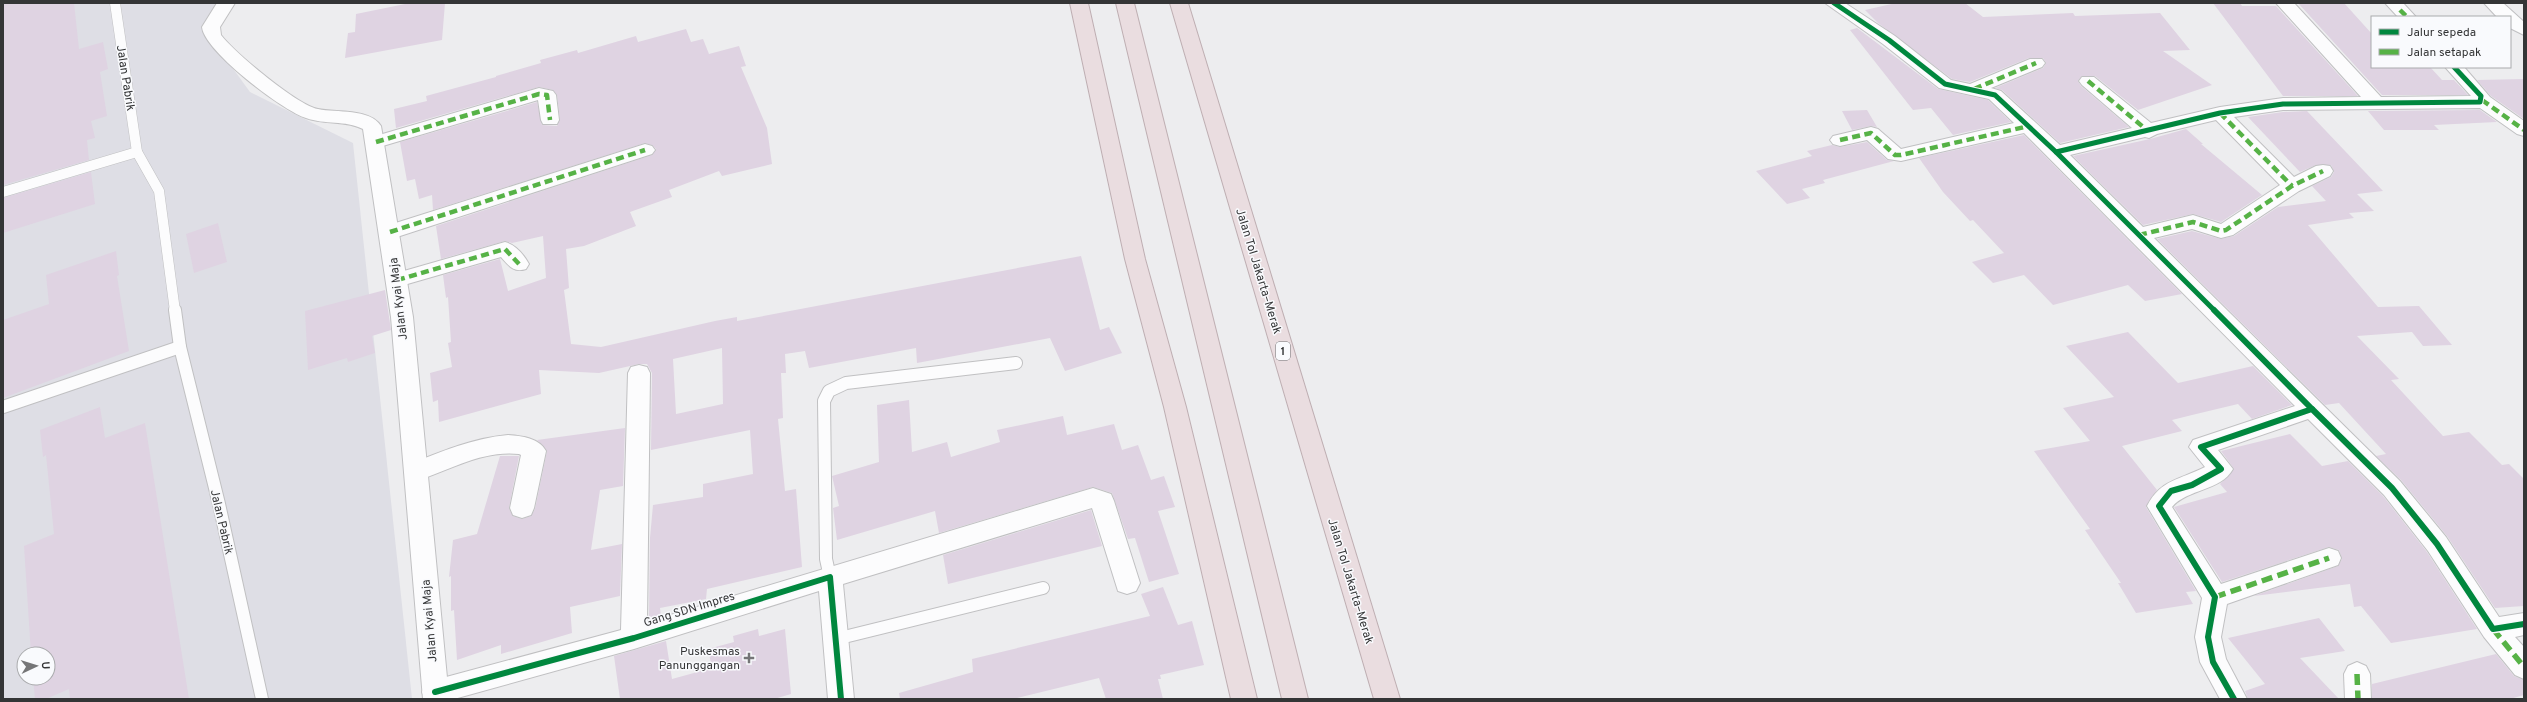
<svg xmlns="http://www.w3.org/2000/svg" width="2527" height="702" viewBox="0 0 2527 702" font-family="Overpass,sans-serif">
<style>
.built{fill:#dedee5;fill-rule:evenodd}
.building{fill:#dfd3e2;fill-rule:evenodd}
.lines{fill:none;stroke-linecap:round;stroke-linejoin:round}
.lane-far1-casing{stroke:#c0c0c2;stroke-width:11}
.lane-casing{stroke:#c0c0c2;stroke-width:14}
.street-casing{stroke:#c0c0c2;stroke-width:2}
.secondary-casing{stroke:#c0c0c2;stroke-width:2}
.highway-casing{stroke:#beaeb2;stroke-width:2}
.lane-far1{stroke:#fcfcfd;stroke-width:10}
.lane{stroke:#fcfcfd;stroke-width:12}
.street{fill:#fcfcfd;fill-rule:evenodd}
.secondary{fill:#fcfcfd;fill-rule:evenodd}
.highway{fill:#eadde0;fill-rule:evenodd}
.quiet-far1{stroke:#56b246;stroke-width:4.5;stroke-dasharray:8 4.5;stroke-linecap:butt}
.quiet{stroke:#56b246;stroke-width:5.5;stroke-dasharray:11 5.5;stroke-linecap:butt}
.cycleway-far1-casing{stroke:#f9fafd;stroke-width:7}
.cycleway-casing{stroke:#f9fafd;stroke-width:9}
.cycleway-far1{stroke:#00873e;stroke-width:5}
.cycleway{stroke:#00873e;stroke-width:6}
.poi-dot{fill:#757577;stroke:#f9fafd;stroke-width:1.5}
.labels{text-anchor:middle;stroke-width:3;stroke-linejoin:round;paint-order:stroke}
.shield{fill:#f9fafd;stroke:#6f7072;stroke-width:1}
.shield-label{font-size:11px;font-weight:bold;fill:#343536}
.street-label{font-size:12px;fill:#343536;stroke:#f9fafd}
.poi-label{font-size:12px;fill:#343536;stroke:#f9fafd;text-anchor:end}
</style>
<rect width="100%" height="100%" fill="#ededef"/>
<!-- built -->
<path class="built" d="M3,3H225L205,30L250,92L353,143L412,699H3ZM24,654H48V678H24Z"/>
<!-- building -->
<g class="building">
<path d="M3,3H74L79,49L103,42L108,69L100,72L107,116L91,121L95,138L87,140L89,160L3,185Z"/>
<path d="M410,3H445L442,40L345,58L348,33L355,32L356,14Z"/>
<path d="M1896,3H1965L1983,17L2073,13L2075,16L2160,13L2190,50L2163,51L2212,85L2138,110L2095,76H2082L2078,81L2081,86L2129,127L2060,143L2002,90L1995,88L2043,68L2046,63L2043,58H2029L1970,82L1952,79L1878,23L1865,10Z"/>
<path d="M2213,3H2240L2242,6H2276L2358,96H2283Z"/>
<path d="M2298,3H2344L2372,34V67H2430L2442,80H2454L2468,95H2382Z"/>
<path d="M1857,28L1938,89L1988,100L2011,122L1953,135L1931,108L1913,110L1850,30Z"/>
<path d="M686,29L691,42L703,39L709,54L739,46L746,66L741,67L767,128L772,164L722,176L719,171L669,190L672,197L630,212L636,226L584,246L566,249L569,288L564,290L571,344L601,347L715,321L737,317V321L1081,256L1100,330L1109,327L1122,353L1065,371L1050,338L917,363L916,348L809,368L805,351L785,354L786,373H781L783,418L778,419L785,491L796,489L802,567L707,589L706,599L660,608L661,616L649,620L650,538L653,505L703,497V484L753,474L750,430L651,450L652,373L647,364H639L599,373L539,370L541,394L439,422L438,400L433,402L430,373L452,367L448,343L451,342L448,297L446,298L443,275L500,259L508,291L546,278L543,236L512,243L505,241L441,259L436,226L652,155L656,149L652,145L645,143L433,210L432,195L419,199L415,179L407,181L400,142L537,102L542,125L557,126L560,120L557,95L553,90L539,87L396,128L394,109L427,101L426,96L496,77V76L541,63L540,60L577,50L578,53L636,36L638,42ZM722,348L723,404L676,414L673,359Z"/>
<path d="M2524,79V119L2491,96L2477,80Z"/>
<path d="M1867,110L1877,127L1871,126L1852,130L1842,111Z"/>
<path d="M2480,110L2497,122L2434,125L2439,130H2384L2368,111Z"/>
<path d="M2307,111L2383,191L2357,194L2374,211L2349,213L2354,218L2308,225L2378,307L2419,306L2452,345L2423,346L2412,332L2357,336L2399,379L2391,380L2443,436L2469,432L2502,465L2509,464L2524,479V606L2495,608L2447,536L2401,480L2376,456L2386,454L2339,403L2325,405L2157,239L2192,231L2221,239L2234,236L2278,207L2326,201L2312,186L2331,177L2334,172L2331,165H2316L2300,172L2248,117L2283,112Z"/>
<path d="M2186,129L2203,144H2201L2262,195L2221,222L2193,214L2143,225L2073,156L2150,139Z"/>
<path d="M2024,135L2182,294L2145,301L2128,285L2053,305L2024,275L1993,283L1972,262L2004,253L1973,220L1970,221L1943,192L1919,158Z"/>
<path d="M1867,142L1887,160L1894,161L1823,180L1825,183L1802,189L1810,198L1787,204L1756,171L1812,156L1807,151L1832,145L1840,147Z"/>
<path d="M91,172L95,204L3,233V198Z"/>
<path d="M218,223L227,262L194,273L186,234Z"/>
<path d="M116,251L119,275L117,276L129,351L3,398V320L49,304L46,275Z"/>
<path d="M385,290L391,330L372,336L375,353L348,362L347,358L308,370L305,311Z"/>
<path d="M2128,332L2178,383L2253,366L2292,405L2252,419L2238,404L2192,415L2172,420L2182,431L2122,446L2157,490L2146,507L2196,591L2186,592L2193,604L2136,613L2118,583H2121L2085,530L2090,529L2034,451L2090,441L2063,408L2114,397L2066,346Z"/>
<path d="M909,400L912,452L947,442L951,457L1000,442L997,430L1063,416L1067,435L1114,424L1122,450L1138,445L1151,480L1164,476L1175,507L1158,511L1179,574L1149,582L1135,538L1128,539L1112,493L1093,487L939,533L935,511L837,540L833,508L839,506L832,476L879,462L877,405Z"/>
<path d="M100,407L105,438L145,423L189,699H70L69,689L46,699H35L33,678H48V654H31L24,546L54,534L46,455L43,457L40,430Z"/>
<path d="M625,428L623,486L600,490L591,550L622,544L620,596L570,607L572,633L501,654V645L457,660L454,610L451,611V576L449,577L453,540L477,534L500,456H519L509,508L513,516L522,519L531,516L535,509L547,451L537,440Z"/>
<path d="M2290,434L2322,466L2348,461L2383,496L2427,552L2477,629L2391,643L2361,606L2354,607L2350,584L2254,596L2338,566L2342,559L2339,550L2329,547L2222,582L2174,507L2227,492L2220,484L2234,469L2221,451Z"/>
<path d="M1091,510L1102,546L948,584L943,555Z"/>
<path d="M1163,587L1178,625L1192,621L1204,665L1160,675L1161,679H1158L1163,699H1106L1099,678L1013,699H900L899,693L973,672L972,659L1150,616L1141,594Z"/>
<path d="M2319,618L2345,651L2300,658L2339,699H2248L2245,691L2265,684L2228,638Z"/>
<path d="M758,629L759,636L785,629L791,694L774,699H620L614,656L666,641L672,679L712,668L708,649L734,642L733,636Z"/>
<path d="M2496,654L2514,676L2524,680V695L2510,699H2372V684Z"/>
</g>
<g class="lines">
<!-- lane-far1 casing -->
<g class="lane-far1-casing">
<g id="lane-far1">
<path d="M115,3L137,152L159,191L175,311"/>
<path d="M3,192L137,152"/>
</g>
</g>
<!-- lane casing -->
<g class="lane-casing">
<g id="lane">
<path d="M175,310L180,347L219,504L262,699"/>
<path d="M3,407L180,347"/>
<path d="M830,577L826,559L824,401L829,391L846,383L1016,363"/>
<path d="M836,639L1043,588"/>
</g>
</g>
<!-- street casing -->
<g class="street-casing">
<g id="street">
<path d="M1825,3H1845L1895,36L1951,80L1970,84L2030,59H2042L2045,63L2042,67L1991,88L2001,91L2060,145L2132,128L2082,85L2079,81L2082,77H2094L2151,123L2220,107L2283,98L2361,97L2276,3H2294L2381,97L2471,96L2445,67H2464L2490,97L2524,121V136L2517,134L2480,108L2283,110L2234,117L2294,177L2316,166L2323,165L2330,166L2333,171L2330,176L2299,191L2233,235L2221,238L2192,229L2154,238L2400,481L2446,537L2499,617L2524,613V635L2515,637L2524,647V679L2515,675L2484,637L2428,551L2384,495L2308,419L2218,450L2233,469C2221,491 2187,489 2172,507L2221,584L2329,548L2338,551L2341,558L2338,565L2227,604L2221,637L2226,659L2247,699H2220L2200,662L2195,637L2202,598L2147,506C2161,479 2180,480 2205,467L2189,447L2193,440L2295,406L2024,133L1901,161L1888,159L1867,140L1840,146L1833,144L1830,140L1833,136L1871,127L1878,129L1901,149L2014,123L1989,99L1939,88L1883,44ZM2216,120L2280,185L2221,224L2193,215L2143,227L2070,155L2145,137L2149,138L2157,134Z"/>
<path d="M2385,3H2403L2416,17H2398Z"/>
<path d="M2484,3H2503L2524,22V35L2510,28V17H2497Z"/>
<path d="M539,88L553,91L556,95L559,120L557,124H543L541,120L538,100L376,148L369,146L366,142L369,138Z"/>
<path d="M645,144L652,146L655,150L652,154L397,237L390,239L383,237L380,232L383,227Z"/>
<path d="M505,242C516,245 524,255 529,264L526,269C514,273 509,266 501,257L397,287L390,285L387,280L390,275Z"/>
<path d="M639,365L647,367L650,373L647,622L1093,488L1111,494L1114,501L1140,583L1136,591L1127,594L1118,591L1092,508L843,584L854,699H828L819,591L634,649L454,699H425L422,692L426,683L435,680L621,630L628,373L631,367Z"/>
<path d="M508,435C522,436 539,438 546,451L534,508L531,515L522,518L513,515L510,508L521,455L519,454C482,450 450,470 416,481L408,479L404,472L408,465C440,452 473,438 508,435Z"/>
<path d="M2357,662L2366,666L2370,674L2371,699H2345L2344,674L2348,666Z"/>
</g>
</g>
<!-- secondary casing -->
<g class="secondary-casing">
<path id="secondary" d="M217,3H235L220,27L221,35C235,53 297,105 318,109C336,113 370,108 381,126L413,317L449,699H423L391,317L363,129C345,120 325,125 306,118C283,111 204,51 202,27Z"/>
</g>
<!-- highway casing -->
<g class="highway-casing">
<g id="highway">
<path d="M1070,3H1088L1145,259L1186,407L1257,699H1231L1164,407L1125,259Z"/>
<path d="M1116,3H1134L1308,699H1282Z"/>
<path d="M1170,3H1188L1400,699H1374Z"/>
</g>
</g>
<!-- lane-far1 -->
<use href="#lane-far1" class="lane-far1"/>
<!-- lane -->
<use href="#lane" class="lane"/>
<!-- street -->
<use href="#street" class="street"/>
<!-- secondary -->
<use href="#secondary" class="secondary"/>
<!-- highway -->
<use href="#highway" class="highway"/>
<!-- quiet-far1 -->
<g class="quiet-far1">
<path d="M2400,10L2407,17"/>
<path d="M2088,81L2148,131"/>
<path d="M1974,89L2036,63"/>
<path d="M2482,100L2524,130"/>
<path d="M2220,113L2292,186"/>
<path d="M1840,140L1871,133L1895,155H1901L2029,126"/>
<path d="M376,142L539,94L547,95L550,120"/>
<path d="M390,232L645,150"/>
<path d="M2139,235L2193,222L2221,231L2226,230L2292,186L2323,171"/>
<path d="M397,280L505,249L519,264"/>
</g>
<!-- quiet -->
<g class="quiet">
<path d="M2215,597L2329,558"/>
<path d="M2493,629L2524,667"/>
<path d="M2357,674L2358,699"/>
</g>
<!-- cycleway-far1 casing -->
<g class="cycleway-far1-casing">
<g id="cycleway-far1">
<path d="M1834,3L1889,40L1945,84L1995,95L2056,152L2215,311"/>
<path d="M2056,152L2220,113L2283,104L2480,102L2481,96L2454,67"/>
</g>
</g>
<!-- cycleway casing -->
<g class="cycleway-casing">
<g id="cycleway">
<path d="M2214,310L2312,409"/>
<path d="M435,692L634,638L830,577L841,699"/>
<path d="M2234,699L2213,662L2208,637L2215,597L2159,506L2171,491L2192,485L2221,469L2201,447L2312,409L2392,488L2437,544L2493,629L2524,624"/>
</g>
</g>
<!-- cycleway-far1 -->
<use href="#cycleway-far1" class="cycleway-far1"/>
<!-- cycleway -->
<use href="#cycleway" class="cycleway"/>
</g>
<!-- markers -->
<path class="poi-dot" d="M747 652h4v4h4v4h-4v4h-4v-4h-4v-4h4z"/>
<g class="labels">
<!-- shield labels -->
<rect class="shield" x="1276" y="342" width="14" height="18" rx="3"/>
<g class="shield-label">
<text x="1283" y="355">1</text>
</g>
<!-- street labels -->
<g class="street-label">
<text transform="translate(126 78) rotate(81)" y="4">Jalan Pabrik</text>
<text transform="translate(1259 271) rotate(73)" y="4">Jalan Tol Jakarta–Merak</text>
<text transform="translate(398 299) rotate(-97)" y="4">Jalan Kyai Maja</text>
<text transform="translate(222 522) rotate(77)" y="4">Jalan Pabrik</text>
<text transform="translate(1351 581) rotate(73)" y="4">Jalan Tol Jakarta–Merak</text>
<text transform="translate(689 609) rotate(-17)" y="4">Gang SDN Impres</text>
<text transform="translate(429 621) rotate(-95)" y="4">Jalan Kyai Maja</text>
</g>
<!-- poi labels -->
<g class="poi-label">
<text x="740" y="655">Puskesmas<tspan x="740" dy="14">Panunggangan</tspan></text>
</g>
</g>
<!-- border -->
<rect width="2527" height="702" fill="none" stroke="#343536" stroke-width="8"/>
<!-- legend -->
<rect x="2371" y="16" width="140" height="52" fill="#f9fafd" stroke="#aaabad"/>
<rect x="2379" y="29" width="20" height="6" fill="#00873e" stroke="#aaabad"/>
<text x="2407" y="36" font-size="12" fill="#343536">Jalur sepeda</text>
<rect x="2379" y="49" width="20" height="6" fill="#56b246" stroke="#aaabad"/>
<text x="2407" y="56" font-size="12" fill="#343536">Jalan setapak</text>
<!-- north arrow -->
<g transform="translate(36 666) rotate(86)"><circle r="19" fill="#f9fafd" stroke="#aaabad"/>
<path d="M0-3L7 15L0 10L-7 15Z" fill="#757577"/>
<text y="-6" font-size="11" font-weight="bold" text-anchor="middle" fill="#343536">U</text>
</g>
</svg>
